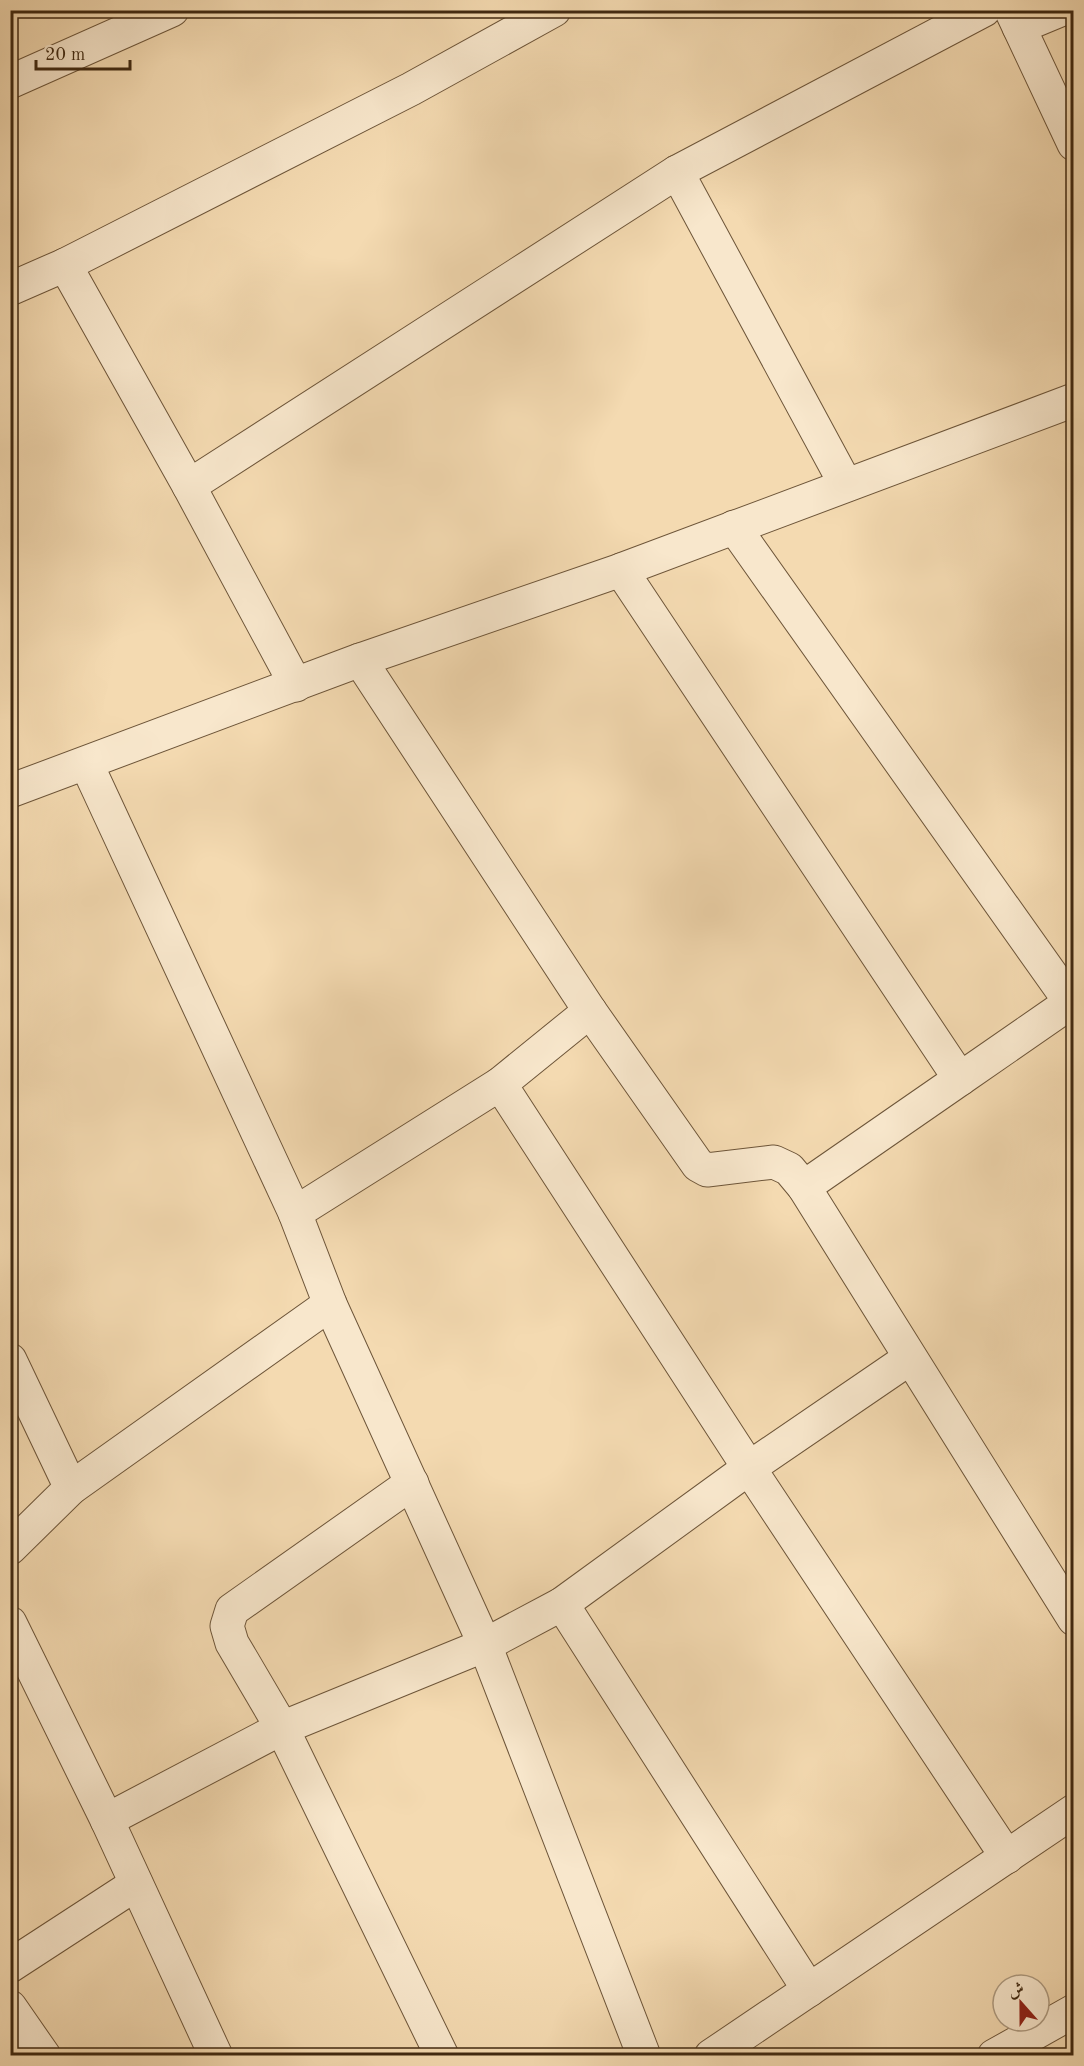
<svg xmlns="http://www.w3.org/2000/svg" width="1084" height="2066" viewBox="0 0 1084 2066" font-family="'Old Standard TT',Amiri,serif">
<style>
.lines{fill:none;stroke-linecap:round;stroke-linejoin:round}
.minor-casing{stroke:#6d5539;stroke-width:35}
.minor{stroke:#f8e7cc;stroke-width:33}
</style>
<rect width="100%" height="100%" fill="#f4dab1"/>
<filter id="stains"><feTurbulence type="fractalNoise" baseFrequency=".00333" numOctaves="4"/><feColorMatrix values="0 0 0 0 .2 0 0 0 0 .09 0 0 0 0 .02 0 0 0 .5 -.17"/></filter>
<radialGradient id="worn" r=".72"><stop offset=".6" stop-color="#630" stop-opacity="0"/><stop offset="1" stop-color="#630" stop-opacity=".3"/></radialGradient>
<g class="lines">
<!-- minor casing -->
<g class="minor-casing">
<g id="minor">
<path d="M1011,10L1074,144"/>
<path d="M1019,27L1060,10"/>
<path d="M10,82L172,10"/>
<path d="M677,172L846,485"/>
<path d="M65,265L189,486L296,685"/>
<path d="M10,289L65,265L411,89L554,10"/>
<path d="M189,486L677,172L984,10"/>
<path d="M734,527L1074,1007"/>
<path d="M621,570L960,1079L1074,1000"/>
<path d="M360,660L590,1011L698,1165L707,1170L774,1162L789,1169L804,1187L1074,1619"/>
<path d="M87,765L295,1213L330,1304L485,1645L644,2056"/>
<path d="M10,791L360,660L621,570L1074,400"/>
<path d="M500,1084L749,1468L1007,1857"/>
<path d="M804,1187L960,1079"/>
<path d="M295,1213L500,1084L590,1011"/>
<path d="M10,1360L71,1488"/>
<path d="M412,1483L232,1610L227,1626L232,1643L282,1728L442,2056"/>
<path d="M10,1548L71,1488L330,1304"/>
<path d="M562,1604L809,1990"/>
<path d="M10,1623L107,1820L216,2056"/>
<path d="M107,1820L282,1728L485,1645L562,1604L749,1468L910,1358"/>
<path d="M10,1966L136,1884"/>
<path d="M10,2007L44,2056"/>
<path d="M711,2056L1074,1811"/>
<path d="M994,2056L1074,2011"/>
</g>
</g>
<!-- minor -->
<use href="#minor" class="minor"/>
</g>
<!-- margin -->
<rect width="1084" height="2066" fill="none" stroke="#f4dab1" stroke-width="36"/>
<rect x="12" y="12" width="1060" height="2042" fill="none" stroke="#402911" stroke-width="3"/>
<rect x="18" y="18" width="1048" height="2030" fill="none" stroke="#402911" stroke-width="1.5"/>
<!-- north arrow -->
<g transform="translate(1021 2003) rotate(339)"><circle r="28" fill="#f8e7cc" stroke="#ae9b81" stroke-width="1.5"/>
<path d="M0-4.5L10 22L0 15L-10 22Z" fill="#8f2418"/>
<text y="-9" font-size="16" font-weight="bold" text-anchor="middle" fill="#402911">ش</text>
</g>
<!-- scale -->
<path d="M36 60v9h94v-9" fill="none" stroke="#402911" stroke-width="3"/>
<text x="45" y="60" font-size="18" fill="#402911" stroke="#f8e7cc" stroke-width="4.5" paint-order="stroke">20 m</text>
<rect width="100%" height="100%" filter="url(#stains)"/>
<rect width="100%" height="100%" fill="url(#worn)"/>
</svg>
